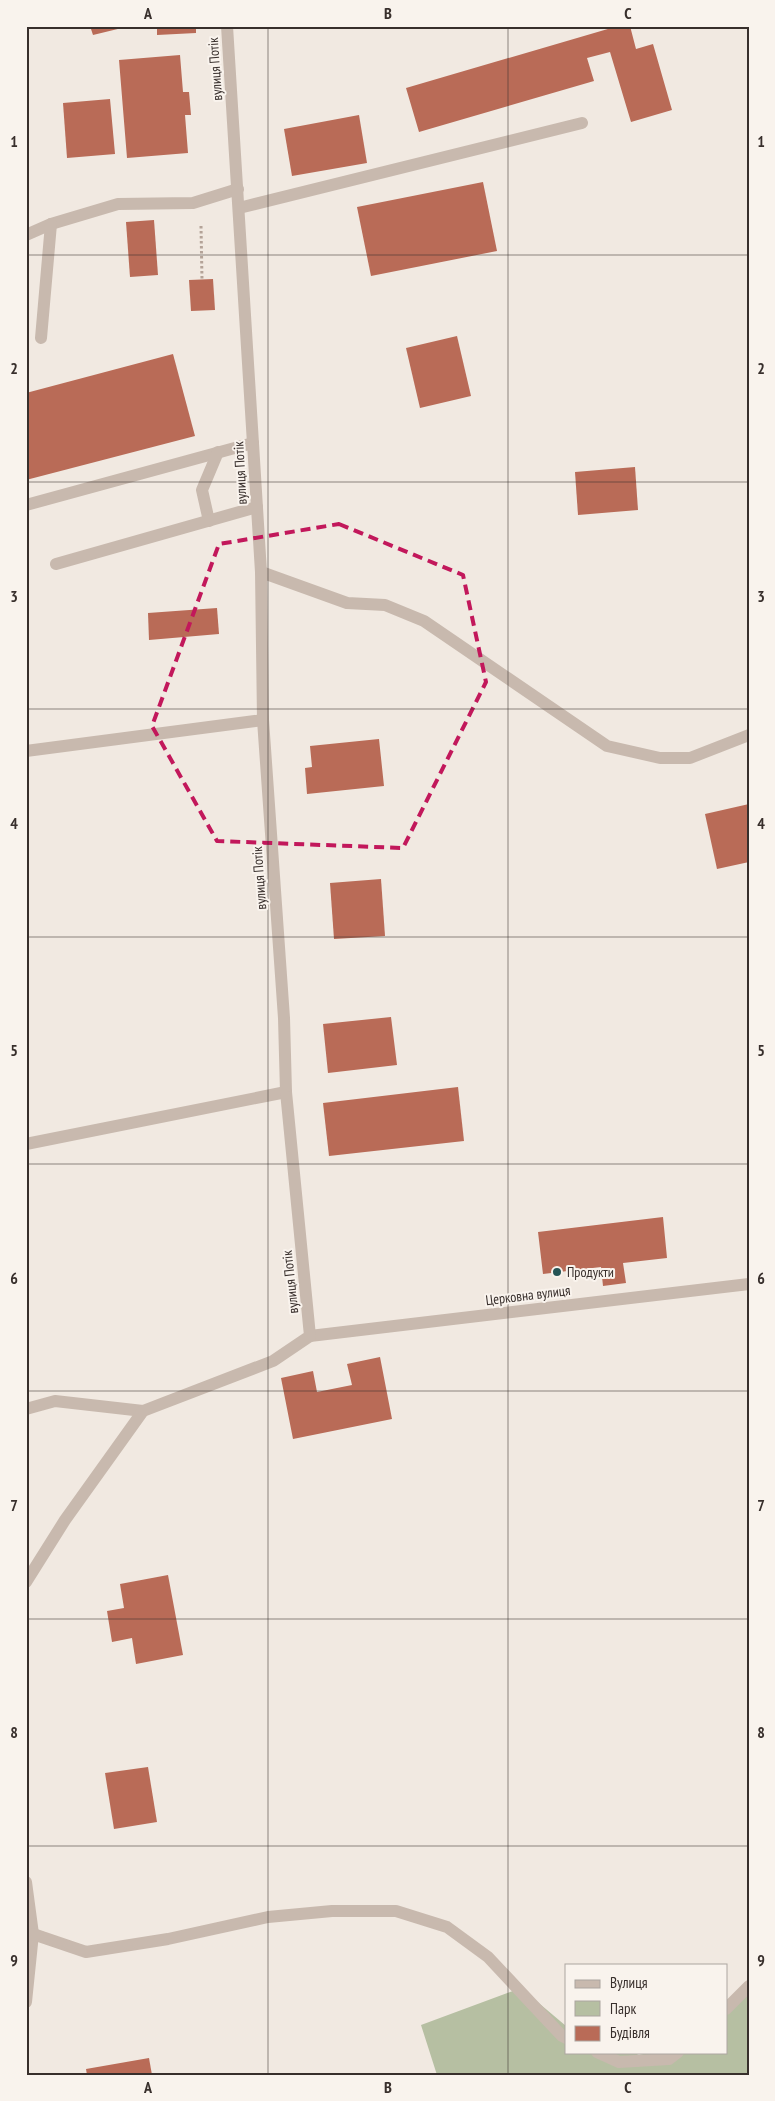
<svg xmlns="http://www.w3.org/2000/svg" width="775" height="2101" viewBox="0 0 775 2101" font-family="'PT Sans Narrow',sans-serif">
<style>
.green{fill:#b6bfa2}
.building{fill:#b96b57}
.lines{fill:none;stroke-linecap:round;stroke-linejoin:round}
.path{stroke:#b4a398;stroke-width:3;stroke-dasharray:2.5 2.5;stroke-linecap:butt}
.minor{stroke:#c8b9ae;stroke-width:12}
.marked{fill:none;stroke:#c2185b;stroke-width:4;stroke-dasharray:10 6;stroke-linejoin:round}
.grid{fill:none;stroke:#382f2c;stroke-width:1;stroke-opacity:0.55}
.poi-dot{fill:#255455;stroke:#f9f3ed;stroke-width:2}
.labels{text-anchor:middle;stroke-width:4;stroke-linejoin:round;paint-order:stroke}
.street-label{font-size:14px;fill:#382f2c;stroke:#f9f3ed}
.poi-label{font-size:14px;fill:#382f2c;stroke:#f9f3ed;text-anchor:start}
.neatline{fill:none;stroke:#382f2c;stroke-width:2}
.grid-label{font-size:16px;text-anchor:middle;font-weight:bold;fill:#382f2c}
</style>
<rect width="100%" height="100%" fill="#f1e9e1"/>
<!-- green -->
<path class="green" d="M749,1984V2075H437L421,2025L521,1988L566,2026V2052H632L639,2055L653,2052H726V2004Z"/>
<!-- building -->
<g class="building">
<path d="M90,26H126V27L93,35Z"/>
<path d="M157,26H196V33L157,35Z"/>
<path d="M618,26H630L636,49L653,44L672,110L631,122L610,52L587,58L594,81L419,132L406,88Z"/>
<path d="M180,55L183,92H189L191,115H185L188,153L127,158L119,60Z"/>
<path d="M110,99L115,154L67,158L63,103Z"/>
<path d="M359,115L367,163L292,176L284,129Z"/>
<path d="M483,182L497,251L371,276L357,207Z"/>
<path d="M154,220L158,275L130,277L126,222Z"/>
<path d="M213,279L215,310L191,311L189,280Z"/>
<path d="M457,336L471,396L420,408L406,348Z"/>
<path d="M173,354L195,436L26,480V393Z"/>
<path d="M635,467L638,510L578,515L575,472Z"/>
<path d="M217,608L219,634L149,640L148,613Z"/>
<path d="M379,739L384,786L307,794L305,768L312,767L310,746Z"/>
<path d="M749,804V862L717,869L705,814Z"/>
<path d="M381,879L385,936L334,939L330,883Z"/>
<path d="M391,1017L397,1065L328,1073L323,1024Z"/>
<path d="M458,1087L464,1141L329,1156L323,1103Z"/>
<path d="M663,1217L667,1258L623,1263L626,1283L603,1286L601,1267L543,1274L538,1232Z"/>
<path d="M380,1357L392,1419L293,1439L281,1378L313,1371L317,1392L352,1385L347,1364Z"/>
<path d="M168,1575L183,1655L136,1664L132,1638L112,1642L107,1611L124,1608L120,1584Z"/>
<path d="M148,1767L157,1822L114,1829L105,1773Z"/>
<path d="M149,2058L152,2075H87L86,2069Z"/>
</g>
<g class="lines">
<!-- path -->
<path class="path" d="M201,226L202,280"/>
<!-- minor -->
<g class="minor">
<path d="M239,208L582,123"/>
<path d="M26,235L51,224L118,204L193,203L238,189"/>
<path d="M41,338L51,224"/>
<path d="M26,505L253,443"/>
<path d="M209,521L202,490L218,452"/>
<path d="M56,564L257,507"/>
<path d="M261,572L347,603L385,605L424,621L607,746L660,758H690L749,735"/>
<path d="M26,751L263,720"/>
<path d="M26,1144L286,1092"/>
<path d="M310,1336L749,1284"/>
<path d="M26,1409L55,1401L143,1411"/>
<path d="M26,1582L65,1520L143,1411L273,1361L310,1336L286,1092L284,1018L263,720L261,572L227,26"/>
<path d="M26,1882L33,1934L26,2002"/>
<path d="M26,1935L33,1934L86,1952L168,1939L268,1917L332,1911H396L447,1927L488,1957L562,2036L566,2038"/>
<path d="M726,2009L749,1986"/>
<path d="M597,2052L619,2062L669,2059L678,2052"/>
</g>
</g>
<!-- marked area -->
<path class="marked" d="M339,524L463,575L486,682L403,848L217,841L152,726L219,544Z"/>
<!-- grid -->
<path class="grid" d="M268,26V2075M508,26V2075M26,255H749M26,482H749M26,709H749M26,937H749M26,1164H749M26,1391H749M26,1619H749M26,1846H749"/>
<!-- markers -->
<circle class="poi-dot" cx="557" cy="1272" r="5"/>
<g class="labels">
<!-- street labels -->
<g class="street-label">
<text transform="translate(215 69) rotate(-94)" y="5">вулиця Потік</text>
<text transform="translate(240 473) rotate(-93)" y="5">вулиця Потік</text>
<text transform="translate(259 878) rotate(-94)" y="5">вулиця Потік</text>
<text transform="translate(290 1282) rotate(-96)" y="5">вулиця Потік</text>
<text transform="translate(528 1295) rotate(-7)" y="5">Церковна вулиця</text>
</g>
<!-- poi labels -->
<g class="poi-label">
<text x="567" y="1277">Продукти</text>
</g>
</g>
<!-- border -->
<rect width="775" height="2101" fill="none" stroke="#f9f3ed" stroke-width="55"/>
<!-- legend -->
<rect x="565" y="1964" width="162" height="90" fill="#f9f3ed" stroke="#aca5a0"/>
<rect x="575" y="1980" width="25" height="8" fill="#c8b9ae" stroke="#aca5a0"/>
<text x="610" y="1988" font-size="15" fill="#382f2c">Вулиця</text>
<rect x="575" y="2001" width="25" height="15" fill="#b6bfa2" stroke="#aca5a0"/>
<text x="610" y="2014" font-size="15" fill="#382f2c">Парк</text>
<rect x="575" y="2026" width="25" height="15" fill="#b96b57" stroke="#aca5a0"/>
<text x="610" y="2038" font-size="15" fill="#382f2c">Будівля</text>
<rect x="28" y="28" width="720" height="2046" class="neatline"/>
<g class="grid-label">
<text x="148" y="19">A</text>
<text x="388" y="19">B</text>
<text x="628" y="19">C</text>
<text x="14" y="147">1</text>
<text x="761" y="147">1</text>
<text x="14" y="374">2</text>
<text x="761" y="374">2</text>
<text x="14" y="602">3</text>
<text x="761" y="602">3</text>
<text x="14" y="829">4</text>
<text x="761" y="829">4</text>
<text x="14" y="1056">5</text>
<text x="761" y="1056">5</text>
<text x="14" y="1284">6</text>
<text x="761" y="1284">6</text>
<text x="14" y="1511">7</text>
<text x="761" y="1511">7</text>
<text x="14" y="1738">8</text>
<text x="761" y="1738">8</text>
<text x="14" y="1966">9</text>
<text x="761" y="1966">9</text>
<text x="148" y="2093">A</text>
<text x="388" y="2093">B</text>
<text x="628" y="2093">C</text>
</g>
</svg>
